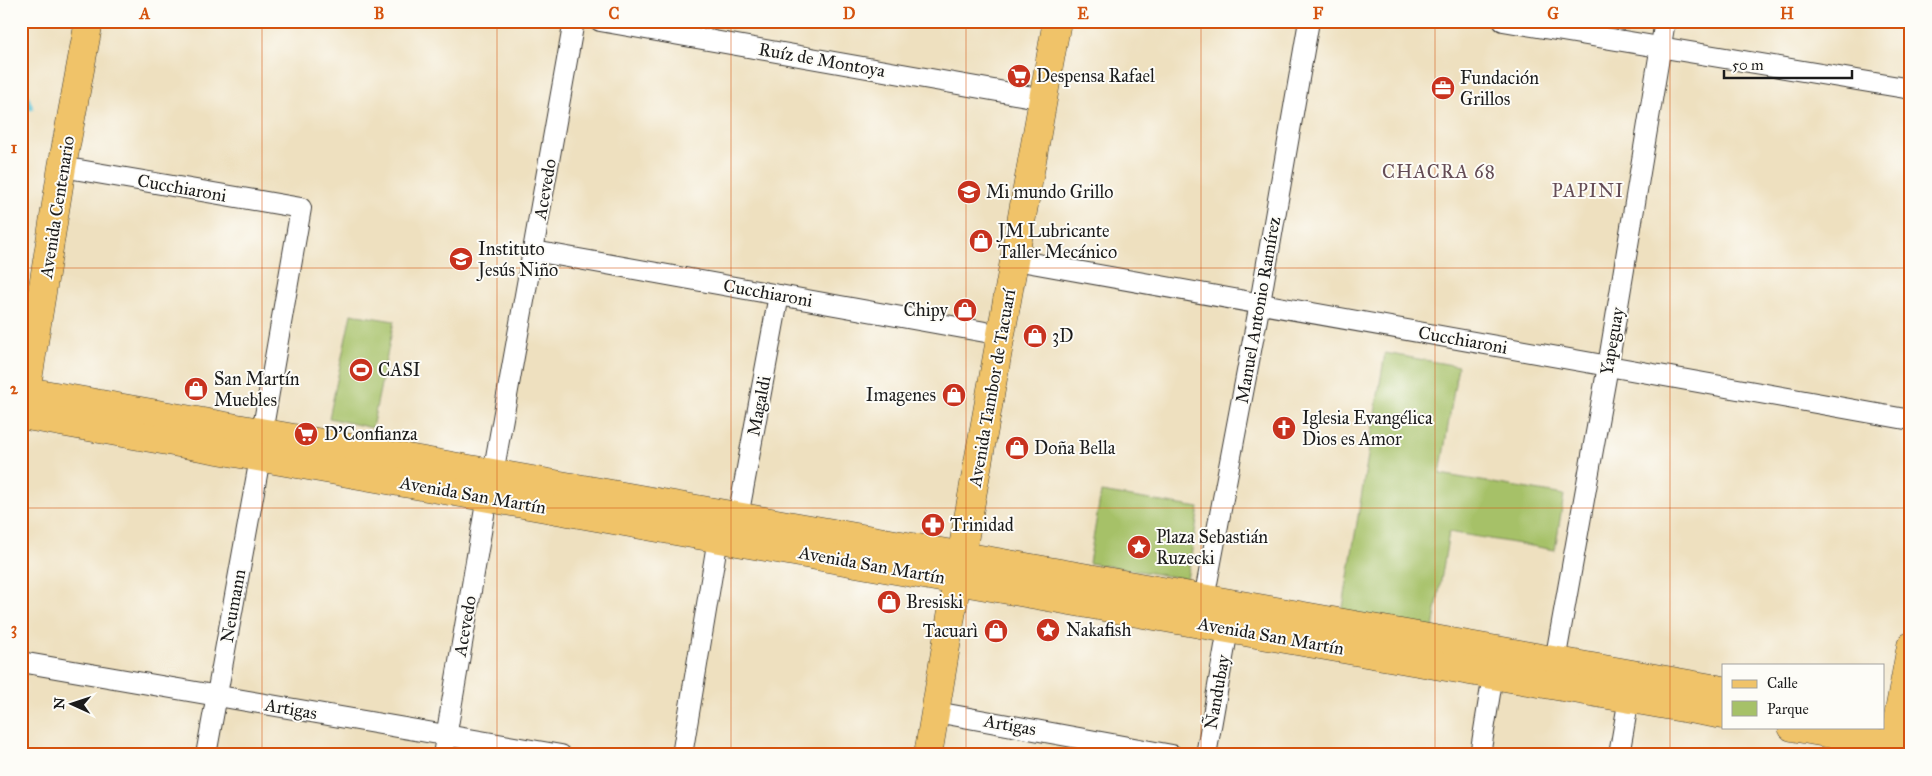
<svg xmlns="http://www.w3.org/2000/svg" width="1932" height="776" viewBox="0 0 1932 776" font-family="'IM FELL Great Primer',serif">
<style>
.green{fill:#a6c168;stroke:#616e42}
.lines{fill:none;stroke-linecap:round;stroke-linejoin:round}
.stream{stroke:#59c3d5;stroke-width:5}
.street-casing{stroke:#3c3934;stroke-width:22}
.primary-casing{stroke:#3c3934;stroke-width:29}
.street{stroke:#fff;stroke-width:20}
.primary{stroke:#f0c369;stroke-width:28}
.grid{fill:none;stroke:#d4530e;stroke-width:1;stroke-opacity:0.55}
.labels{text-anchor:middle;stroke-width:4;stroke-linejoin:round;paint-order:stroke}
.street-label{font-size:18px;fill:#1c1c1c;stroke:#fdfcf7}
.poi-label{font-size:18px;fill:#1c1c1c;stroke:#fdfcf7;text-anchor:start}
.neighbourhood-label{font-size:19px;letter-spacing:1px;fill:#644c55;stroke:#fdfcf7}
.neatline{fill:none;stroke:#d4530e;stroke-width:2}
.grid-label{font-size:16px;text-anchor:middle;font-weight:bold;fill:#d4530e}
</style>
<rect width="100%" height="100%" fill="#fdfcf7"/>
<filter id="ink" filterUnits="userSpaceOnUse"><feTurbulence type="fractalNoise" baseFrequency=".02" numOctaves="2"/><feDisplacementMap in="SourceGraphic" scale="10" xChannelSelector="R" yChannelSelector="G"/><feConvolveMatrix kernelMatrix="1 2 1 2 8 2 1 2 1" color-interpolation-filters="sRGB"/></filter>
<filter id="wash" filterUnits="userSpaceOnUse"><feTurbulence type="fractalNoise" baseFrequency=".0096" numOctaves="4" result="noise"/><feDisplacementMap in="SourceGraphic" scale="20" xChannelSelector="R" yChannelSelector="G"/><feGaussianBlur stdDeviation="1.12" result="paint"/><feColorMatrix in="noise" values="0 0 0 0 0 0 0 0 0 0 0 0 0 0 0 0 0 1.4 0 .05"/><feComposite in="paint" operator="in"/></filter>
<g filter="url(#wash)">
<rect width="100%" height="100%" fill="#eee0bf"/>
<!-- green -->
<g class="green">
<path d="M351,314L394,321L372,428L329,418Z"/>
<path d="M1385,353L1458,366L1440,474L1564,495L1555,550L1449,532L1433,629L1342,613Z"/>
<path d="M1101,492L1199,508L1187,579L1089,563Z"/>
</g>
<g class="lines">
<!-- stream -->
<path class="stream" d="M21,81L31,108"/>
</g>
</g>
<g filter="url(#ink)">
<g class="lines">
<!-- street casing -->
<g class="street-casing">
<g id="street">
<path d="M600,21L1044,99"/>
<path d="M1503,21L1911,89"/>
<path d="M62,167L301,208L262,433"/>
<path d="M534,251L1002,335"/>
<path d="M1015,260L1911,420"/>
<path d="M493,474L574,21"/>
<path d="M738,517L779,295"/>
<path d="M1204,599L1260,303L1309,21"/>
<path d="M1555,661L1608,366L1665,21"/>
<path d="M21,662L561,755"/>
<path d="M936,712L1172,755"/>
<path d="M206,755L260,458"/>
<path d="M443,755L487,497"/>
<path d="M682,755L718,538"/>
<path d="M1206,755L1228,629"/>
<path d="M1480,755L1493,675"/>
<path d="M1619,755L1629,698"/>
</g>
</g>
<!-- primary casing -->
<g class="primary-casing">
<g id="primary">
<path d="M21,392L44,394L1723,690"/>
<path d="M23,411L62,167L89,21"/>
<path d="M21,415L1228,629L1723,715"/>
<path d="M1792,727L1911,748"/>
<path d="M928,755L957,580L1057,21"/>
<path d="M1891,755L1911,646"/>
</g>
</g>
<!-- street -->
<use href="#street" class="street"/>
<!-- primary -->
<use href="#primary" class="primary"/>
</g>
</g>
<!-- grid -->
<path class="grid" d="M262,21V755M497,21V755M731,21V755M966,21V755M1201,21V755M1435,21V755M1670,21V755M21,268H1911M21,508H1911"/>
<!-- icons -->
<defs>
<g id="supermarket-disc" transform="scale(1.25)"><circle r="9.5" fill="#c8321e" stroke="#fdfcf7"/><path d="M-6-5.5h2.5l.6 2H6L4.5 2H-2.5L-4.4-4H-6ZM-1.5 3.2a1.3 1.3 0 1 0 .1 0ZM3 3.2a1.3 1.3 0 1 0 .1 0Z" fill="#fff"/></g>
<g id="office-disc" transform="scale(1.25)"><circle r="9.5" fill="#c8321e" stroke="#fdfcf7"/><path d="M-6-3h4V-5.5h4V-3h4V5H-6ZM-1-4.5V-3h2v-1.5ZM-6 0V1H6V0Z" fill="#fff"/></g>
<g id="school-disc" transform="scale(1.25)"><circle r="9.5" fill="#c8321e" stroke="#fdfcf7"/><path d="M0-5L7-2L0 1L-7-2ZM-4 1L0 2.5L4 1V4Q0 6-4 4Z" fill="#fff"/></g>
<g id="shop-disc" transform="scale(1.25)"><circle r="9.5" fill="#c8321e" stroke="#fdfcf7"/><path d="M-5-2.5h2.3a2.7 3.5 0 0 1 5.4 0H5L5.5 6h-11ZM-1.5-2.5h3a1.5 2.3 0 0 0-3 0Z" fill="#fff"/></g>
<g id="stadium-disc" transform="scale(1.25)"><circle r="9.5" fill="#c8321e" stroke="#fdfcf7"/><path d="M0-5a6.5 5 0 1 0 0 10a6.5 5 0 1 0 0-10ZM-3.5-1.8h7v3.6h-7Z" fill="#fff"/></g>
<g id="church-disc" transform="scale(1.25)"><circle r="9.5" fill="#c8321e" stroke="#fdfcf7"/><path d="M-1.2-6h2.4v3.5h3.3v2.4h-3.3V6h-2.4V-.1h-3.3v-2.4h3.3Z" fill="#fff"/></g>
<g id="pharmacy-disc" transform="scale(1.25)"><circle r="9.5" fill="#c8321e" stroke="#fdfcf7"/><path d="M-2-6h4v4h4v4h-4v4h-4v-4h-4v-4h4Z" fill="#fff"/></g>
<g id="sight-disc" transform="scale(1.25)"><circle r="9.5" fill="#c8321e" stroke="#fdfcf7"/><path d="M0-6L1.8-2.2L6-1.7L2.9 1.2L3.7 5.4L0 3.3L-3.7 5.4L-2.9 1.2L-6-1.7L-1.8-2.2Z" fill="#fff"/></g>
</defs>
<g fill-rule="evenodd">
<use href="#supermarket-disc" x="1019" y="76"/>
<use href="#office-disc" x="1443" y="88"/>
<use href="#school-disc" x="969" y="192"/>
<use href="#shop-disc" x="981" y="241"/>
<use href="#school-disc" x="461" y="259"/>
<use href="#shop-disc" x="965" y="310"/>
<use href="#shop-disc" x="1035" y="336"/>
<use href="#stadium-disc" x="361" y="370"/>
<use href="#shop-disc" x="196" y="389"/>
<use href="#shop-disc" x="954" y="395"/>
<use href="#church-disc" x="1284" y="428"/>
<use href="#supermarket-disc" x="306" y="434"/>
<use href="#shop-disc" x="1017" y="448"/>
<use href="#pharmacy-disc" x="933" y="525"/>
<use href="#sight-disc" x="1139" y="547"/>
<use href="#shop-disc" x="889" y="602"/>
<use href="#sight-disc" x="1048" y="630"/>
<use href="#shop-disc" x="996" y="631"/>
</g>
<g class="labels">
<!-- street labels -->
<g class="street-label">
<text transform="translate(822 60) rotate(10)" y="6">Ruíz de Montoya</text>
<text transform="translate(182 188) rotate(10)" y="6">Cucchiaroni</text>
<text transform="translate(545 189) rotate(-80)" y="6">Acevedo</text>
<text transform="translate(57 207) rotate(-81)" y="6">Avenida Centenario</text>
<text transform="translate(768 293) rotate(10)" y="6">Cucchiaroni</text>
<text transform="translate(1258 310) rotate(-80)" y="6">Manuel Antonio Ramírez</text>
<text transform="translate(1463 340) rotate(10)" y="6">Cucchiaroni</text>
<text transform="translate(1612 341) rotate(-80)" y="6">Yapeguay</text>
<text transform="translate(992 388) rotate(-80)" y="6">Avenida Tambor de Tacuarí</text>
<text transform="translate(759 406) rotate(-79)" y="6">Magaldi</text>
<text transform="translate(473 495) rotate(10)" y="6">Avenida San Martín</text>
<text transform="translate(872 565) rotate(10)" y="6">Avenida San Martín</text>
<text transform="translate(233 606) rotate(-80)" y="6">Neumann</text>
<text transform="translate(465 626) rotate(-80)" y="6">Acevedo</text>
<text transform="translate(1271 636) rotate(10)" y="6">Avenida San Martín</text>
<text transform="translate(1217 692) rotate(-80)" y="6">Ñandubay</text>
<text transform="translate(291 709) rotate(10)" y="6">Artigas</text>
<text transform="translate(1010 725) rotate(10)" y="6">Artigas</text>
</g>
<!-- poi labels -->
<g class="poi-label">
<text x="1036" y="82">Despensa Rafael</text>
<text x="1460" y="84">Fundación<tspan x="1460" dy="21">Grillos</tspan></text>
<text x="986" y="198">Mi mundo Grillo</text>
<text x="998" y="237">JM Lubricante<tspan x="998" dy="21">Taller Mecánico</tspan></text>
<text x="478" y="255">Instituto<tspan x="478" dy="21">Jesús Niño</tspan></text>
<text x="948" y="316" text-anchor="end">Chipy</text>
<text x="1052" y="342">3D</text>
<text x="378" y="376">CASI</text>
<text x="214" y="385">San Martín<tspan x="214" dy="21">Muebles</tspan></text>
<text x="936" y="401" text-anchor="end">Imagenes</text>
<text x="1302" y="424">Iglesia Evangélica<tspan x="1302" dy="21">Dios es Amor</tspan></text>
<text x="324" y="440">D'Confianza</text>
<text x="1034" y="454">Doña Bella</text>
<text x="950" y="531">Trinidad</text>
<text x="1156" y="543">Plaza Sebastián<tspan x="1156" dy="21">Ruzecki</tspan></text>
<text x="906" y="608">Bresiski</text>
<text x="1066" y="636">Nakafish</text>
<text x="978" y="637" text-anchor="end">Tacuarì</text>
</g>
<!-- neighbourhood labels -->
<g class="neighbourhood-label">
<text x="1439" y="178">CHACRA 68</text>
<text x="1588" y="197">PAPINI</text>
</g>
</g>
<!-- margin -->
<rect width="1932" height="776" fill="none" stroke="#fdfcf7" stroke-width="55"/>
<!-- legend -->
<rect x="1722" y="664" width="162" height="65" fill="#fdfcf7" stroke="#a3a29f"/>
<rect x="1732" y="680" width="25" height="8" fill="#f0c369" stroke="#a3a29f"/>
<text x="1767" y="688" font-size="15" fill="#1c1c1c">Calle</text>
<rect x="1732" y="701" width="25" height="15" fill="#a6c168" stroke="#a3a29f"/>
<text x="1767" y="714" font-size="15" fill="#1c1c1c">Parque</text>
<!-- north arrow -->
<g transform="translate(72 704) rotate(273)" stroke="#fdfcf7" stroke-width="4" paint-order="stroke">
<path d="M0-4L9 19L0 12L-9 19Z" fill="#1c1c1c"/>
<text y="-8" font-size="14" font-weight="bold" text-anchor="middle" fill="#1c1c1c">N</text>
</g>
<!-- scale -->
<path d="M1724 70v8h128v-8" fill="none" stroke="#1c1c1c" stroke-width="2.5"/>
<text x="1732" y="70" font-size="15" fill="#1c1c1c" stroke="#fdfcf7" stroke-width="4" paint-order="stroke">50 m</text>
<rect x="28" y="28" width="1876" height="720" class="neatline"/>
<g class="grid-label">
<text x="145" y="19">A</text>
<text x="379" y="19">B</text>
<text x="614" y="19">C</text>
<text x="849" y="19">D</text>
<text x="1083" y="19">E</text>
<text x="1318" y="19">F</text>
<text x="1553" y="19">G</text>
<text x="1787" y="19">H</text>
<text x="14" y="153">1</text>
<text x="14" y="394">2</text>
<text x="14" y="634">3</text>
</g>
</svg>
